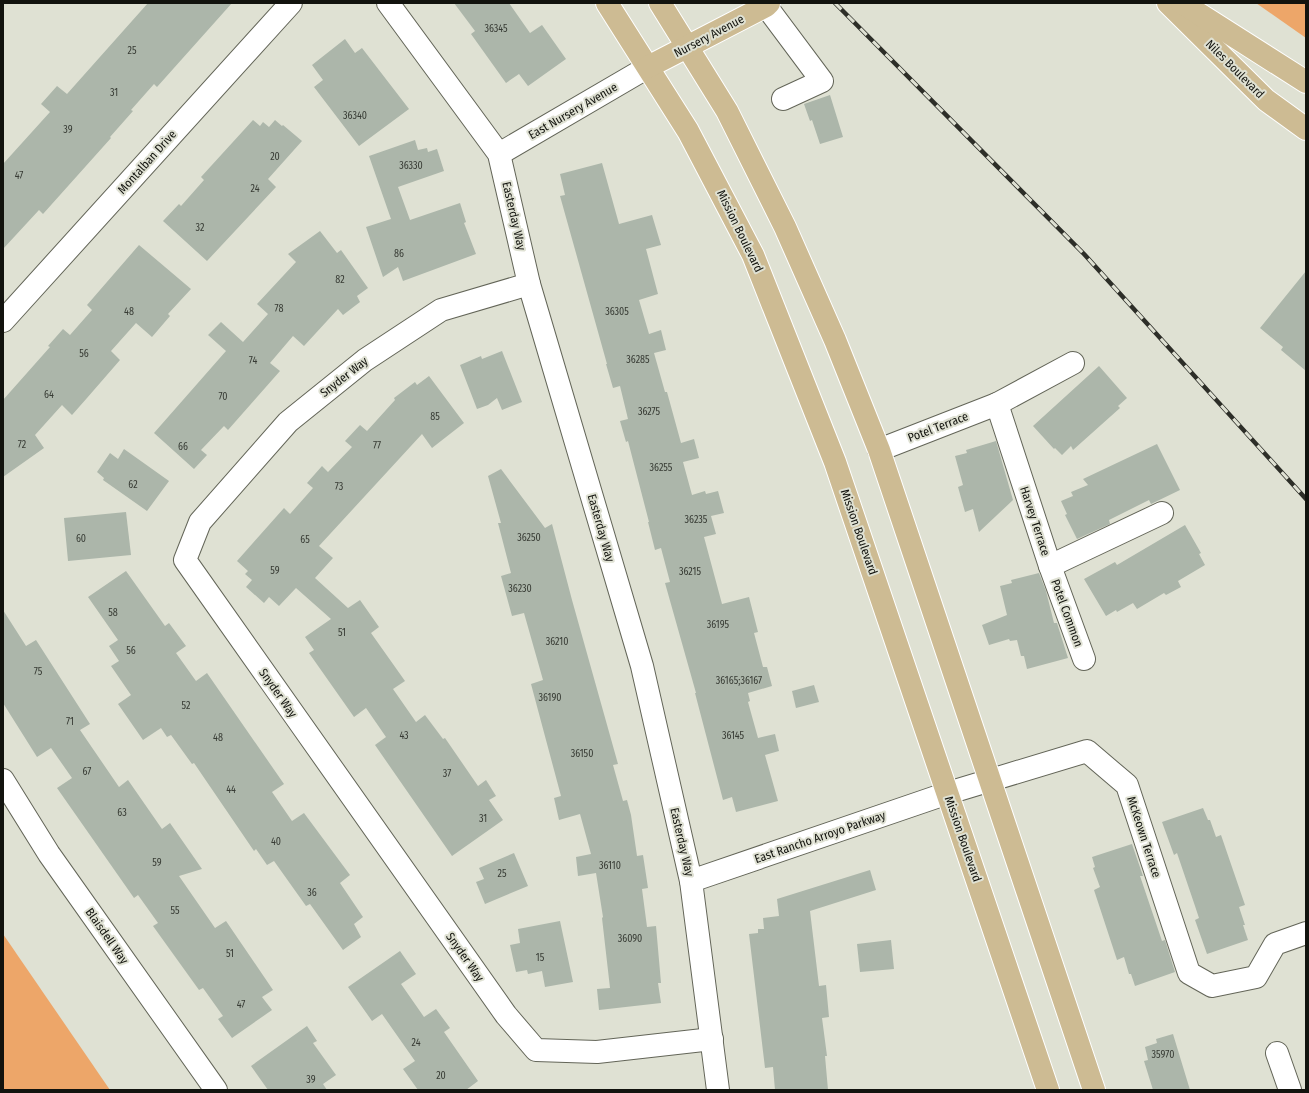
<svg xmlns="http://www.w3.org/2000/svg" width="1309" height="1093" viewBox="0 0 1309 1093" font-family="'Fira Sans Condensed',sans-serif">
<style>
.green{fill:#eda669}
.building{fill:#acb6aa}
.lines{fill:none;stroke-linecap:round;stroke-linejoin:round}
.minor-casing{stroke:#636558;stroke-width:24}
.major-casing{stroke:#fff;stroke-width:24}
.minor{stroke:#fff;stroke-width:22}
.major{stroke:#cdbb93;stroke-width:22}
.rail-casing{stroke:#2d2e28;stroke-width:4.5}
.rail{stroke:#dfe1d3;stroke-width:3;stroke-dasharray:9;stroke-linecap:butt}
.labels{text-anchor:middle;stroke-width:4;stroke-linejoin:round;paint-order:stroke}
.number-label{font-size:10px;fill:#383c35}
.street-label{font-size:12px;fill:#12130e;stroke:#dfe1d3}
</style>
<rect width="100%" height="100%" fill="#dfe1d3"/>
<!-- green -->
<g class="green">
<path d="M1256,3H1306V38Z"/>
<path d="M3,934L110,1090H3Z"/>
</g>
<!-- building -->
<g class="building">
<path d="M148,3H232L157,87L154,84L131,110L133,111L110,137L111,138L43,214L39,210L3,249V164L50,112L41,104L57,86L67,94Z"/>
<path d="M454,3H509L530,33L542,25L566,59L528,86L519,74L506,83L471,34L475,31Z"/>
<path d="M345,39L355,53L362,48L409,109L359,146L314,87L323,80L312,65Z"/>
<path d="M830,95L843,137L820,144L812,120L810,121L804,104Z"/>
<path d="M253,120L260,126L263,122L269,127L275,120L282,126L283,125L302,141L268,179L276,187L207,261L163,221L179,204L181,206L204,180L201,177Z"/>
<path d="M415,140L418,150L427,148L428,152L437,149L444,171L398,187L410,220L460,203L466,222L464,223L476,254L403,281L398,267L383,277L366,227L391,219L369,156Z"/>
<path d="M602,163L619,224L652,215L661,245L646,249L658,294L639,300L649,334L661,330L666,350L654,353L665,392H667L681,443L694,439L699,458L683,462L692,495L705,491L706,494L718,491L724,513L711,516L716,534L704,537L722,604L749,597L758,632L754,633L763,667H767L772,686L748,693L750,701L748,702L758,738L775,734L779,751L765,755L778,801L736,812L732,797L723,800L695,693H696L665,583L670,582L661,548L655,550L648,522H649L628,441L626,442L620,421L628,419L620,386L613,388L606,364H607L560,196L565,195L560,174Z"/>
<path d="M320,231L337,253L341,250L368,288L357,296L360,302L343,315L338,309L304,346L293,336L270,363L280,371L228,430L224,426L201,450L207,455L194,469L154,433L226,351L208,335L221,322L243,342L268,314L257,304L296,262L288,254Z"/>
<path d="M139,245L191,289L168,314L170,316L152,337L136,323L111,351L120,360L87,398L72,415L62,405L35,435L44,448L3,477V400L50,347L48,346L63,329L70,335L92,310L87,305Z"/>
<path d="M1306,271V371L1281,350L1283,347L1260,328Z"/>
<path d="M502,351L522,402L502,410L497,398L488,405L477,409L460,365L481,356L482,359Z"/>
<path d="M1099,366L1127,398L1118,406L1120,408L1073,450L1071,446L1062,455L1055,448L1054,449L1033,426Z"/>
<path d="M429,376L464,423L432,448L422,434L319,546L333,558L315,578L348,608L360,600L379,627L371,633L405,681L393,689L416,722L425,715L443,739L445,738L478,786L486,780L496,796L489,800L503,820L452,856L375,745L386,737L366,708L354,717L309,653L314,650L305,637L331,619L296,588L279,606L269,597L264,603L246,587L252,580L245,574L248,571L237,561L284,508L290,514L313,488L307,483L322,466L328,472L352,447L345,441L360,425L367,431L395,400L394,398L415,382L417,385Z"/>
<path d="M996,441L1013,500L979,532L973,509L965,512L958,487L963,485L955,456L967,453L966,450Z"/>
<path d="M1157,444L1180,490L1151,504L1149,500L1109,520L1110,524L1077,539L1065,515L1067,514L1061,501L1073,496L1071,492L1088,485L1083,479Z"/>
<path d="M124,449L169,481L147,511L103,480L104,478L97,472L110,453L118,459Z"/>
<path d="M501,469L545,528L552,524L572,600L618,764L613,765L623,801L627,800L631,815L637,856L643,855L648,888L642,889L647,927L656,926L661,983H658L661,1003L599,1010L597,989L610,988L602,918L603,917L596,873L578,876L576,857L591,854L580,814L559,820L554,798L561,796L531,684L543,680L524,613L512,616L501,576L511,573L498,523H501L488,476Z"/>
<path d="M126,512L131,555L68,561L64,518Z"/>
<path d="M1185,525L1201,553L1199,554L1205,565L1178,581L1181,587L1166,595L1164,593L1137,609L1133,603L1117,612L1116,610L1106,616L1084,579L1115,562L1117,565Z"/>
<path d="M126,571L165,626L169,623L186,646L176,653L196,681L207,673L284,784L272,792L292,821L304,813L350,875L340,883L363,917L354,924L361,937L343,950L310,904L306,906L274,861L267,865L256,849L254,851L194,763L192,764L171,735L167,737L161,728L143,740L118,704L131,695L111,666L119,661L109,646L118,640L88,597Z"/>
<path d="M1039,573L1046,591L1054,623H1057L1068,658L1027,669L1024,656H1021L1017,640L1010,641L1009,639L989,645L982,625L1007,615L1000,586L1012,583L1011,580Z"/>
<path d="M3,610L26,646L36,640L90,724L80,730L119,787L128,780L162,829L170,823L202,869L179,876L215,928L226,921L273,990L262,997L272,1010L232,1038L218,1019L223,1016L203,988L199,990L153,926L158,923L138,895L134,898L57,788L72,778L51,748L37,757L3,703Z"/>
<path d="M814,685L819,702L796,708L792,691Z"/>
<path d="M1203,808L1208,820H1210L1216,837L1221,835L1245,905L1239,907L1245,925H1243L1248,940L1207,954L1195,920L1199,918L1195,906L1177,853L1174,855L1162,822Z"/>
<path d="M1132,844L1143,876H1140L1162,941L1165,940L1175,972L1135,986L1131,974H1129L1124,957L1117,960L1094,890L1100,887L1093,868L1095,867L1092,857Z"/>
<path d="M514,853L528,886L485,904L476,882L484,879L479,868Z"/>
<path d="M870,870L876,890L810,911L819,986L826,985L829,1017L822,1018L827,1056H825L828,1090H775L773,1067L765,1068L749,934L758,933V929H764L763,918L779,916L777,899Z"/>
<path d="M560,921L573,982L545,987L542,971L528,974L527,970L516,972L510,945L520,943L518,929Z"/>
<path d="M891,940L894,969L860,972L857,944Z"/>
<path d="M400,951L416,974L401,984L424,1017L436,1009L450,1028L444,1032L478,1081L466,1090H418L403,1069L415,1061L382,1014L372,1021L348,987Z"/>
<path d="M307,1026L317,1041L313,1043L336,1075L323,1084L327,1090H268L251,1066Z"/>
<path d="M1173,1034L1190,1090H1153L1144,1061L1148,1060L1145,1047L1157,1043L1156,1039Z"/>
</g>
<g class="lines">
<!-- minor casing -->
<g class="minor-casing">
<g id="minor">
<path d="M388,3L499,154L529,284L642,666L691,881L718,1090"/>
<path d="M766,6L822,81L783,99"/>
<path d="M499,154L648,67"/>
<path d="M529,284L441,310L365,360L288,422L200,522L185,560L506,1015L536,1050L597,1052L712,1039"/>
<path d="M3,321L291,3"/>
<path d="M997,404L1050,566L1084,659"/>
<path d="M879,450L997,404L1073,363"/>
<path d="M1050,566L1162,513"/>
<path d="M3,780L49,854L216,1090"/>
<path d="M691,881L948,793L1087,751L1127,785L1189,973L1212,986L1256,977L1275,944L1306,933"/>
<path d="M1277,1053L1290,1090"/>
</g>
</g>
<!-- major casing -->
<g class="major-casing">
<g id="major">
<path d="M607,3L688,131L753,255L835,462L1048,1090"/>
<path d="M660,3L727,111L785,227L835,340L879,450L1094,1090"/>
<path d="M1168,3L1266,100L1306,129"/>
<path d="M1182,3L1306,82"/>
<path d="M648,67L766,6L769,3"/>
</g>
</g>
<!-- minor -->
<use href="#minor" class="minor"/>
<!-- major -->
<use href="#major" class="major"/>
<!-- rail casing -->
<g class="rail-casing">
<path id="rail" d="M835,3L1084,254L1306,499"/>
</g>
<!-- rail -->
<use href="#rail" class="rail"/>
</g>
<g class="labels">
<!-- number labels -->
<g class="number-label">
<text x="496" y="32">36345</text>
<text x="132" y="54">25</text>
<text x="114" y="96">31</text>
<text x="355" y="119">36340</text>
<text x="68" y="133">39</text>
<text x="275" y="160">20</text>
<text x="411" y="169">36330</text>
<text x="19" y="179">47</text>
<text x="255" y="192">24</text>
<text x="200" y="231">32</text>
<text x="399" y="257">86</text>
<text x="340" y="283">82</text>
<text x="279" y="312">78</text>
<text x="129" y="315">48</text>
<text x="617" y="315">36305</text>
<text x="84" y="357">56</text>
<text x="638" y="363">36285</text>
<text x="253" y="364">74</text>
<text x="49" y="398">64</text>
<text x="223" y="400">70</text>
<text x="649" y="415">36275</text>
<text x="435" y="420">85</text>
<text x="22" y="448">72</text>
<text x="377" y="449">77</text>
<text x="183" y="450">66</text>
<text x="661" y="471">36255</text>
<text x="133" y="488">62</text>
<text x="339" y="490">73</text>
<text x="696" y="523">36235</text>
<text x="529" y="541">36250</text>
<text x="81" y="542">60</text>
<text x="305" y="543">65</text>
<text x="275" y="574">59</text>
<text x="690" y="575">36215</text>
<text x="520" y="592">36230</text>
<text x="113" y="616">58</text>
<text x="718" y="628">36195</text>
<text x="342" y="636">51</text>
<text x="557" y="645">36210</text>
<text x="131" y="654">56</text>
<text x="38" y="675">75</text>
<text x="739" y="684">36165;36167</text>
<text x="550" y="701">36190</text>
<text x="186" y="709">52</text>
<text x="70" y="725">71</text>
<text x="404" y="739">43</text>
<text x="733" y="739">36145</text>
<text x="218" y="741">48</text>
<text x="582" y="757">36150</text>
<text x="87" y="775">67</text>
<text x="447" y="777">37</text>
<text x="231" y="793">44</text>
<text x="122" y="816">63</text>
<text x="483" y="822">31</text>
<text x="276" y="845">40</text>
<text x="157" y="866">59</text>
<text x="610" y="869">36110</text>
<text x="502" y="877">25</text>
<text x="312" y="896">36</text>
<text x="175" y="914">55</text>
<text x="630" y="942">36090</text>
<text x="230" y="957">51</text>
<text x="540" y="961">15</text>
<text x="241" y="1008">47</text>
<text x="416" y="1046">24</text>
<text x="1163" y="1058">35970</text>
<text x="441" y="1079">20</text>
<text x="311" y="1083">39</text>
</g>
<!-- street labels -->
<g class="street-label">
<text transform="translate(709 36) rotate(-28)" y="4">Nursery Avenue</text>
<text transform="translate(1235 69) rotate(45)" y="4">Niles Boulevard</text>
<text transform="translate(573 111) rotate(-30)" y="4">East Nursery Avenue</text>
<text transform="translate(147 162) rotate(-48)" y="4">Montalban Drive</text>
<text transform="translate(514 216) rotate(77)" y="4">Easterday Way</text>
<text transform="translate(740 231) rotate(64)" y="4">Mission Boulevard</text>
<text transform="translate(344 377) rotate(-38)" y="4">Snyder Way</text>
<text transform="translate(938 427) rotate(-21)" y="4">Potel Terrace</text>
<text transform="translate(1035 521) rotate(72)" y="4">Harvey Terrace</text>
<text transform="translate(601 528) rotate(74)" y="4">Easterday Way</text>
<text transform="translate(859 532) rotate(71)" y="4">Mission Boulevard</text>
<text transform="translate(1067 613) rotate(70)" y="4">Potel Common</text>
<text transform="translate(278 693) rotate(55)" y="4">Snyder Way</text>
<text transform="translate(820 837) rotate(-19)" y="4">East Rancho Arroyo Parkway</text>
<text transform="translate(1144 837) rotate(72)" y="4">McKeown Terrace</text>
<text transform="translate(963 839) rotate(71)" y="4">Mission Boulevard</text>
<text transform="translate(682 842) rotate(77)" y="4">Easterday Way</text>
<text transform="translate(107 936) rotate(55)" y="4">Blaisdell Way</text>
<text transform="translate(465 957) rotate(55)" y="4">Snyder Way</text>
</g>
</g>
<!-- border -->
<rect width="1309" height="1093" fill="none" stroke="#12130e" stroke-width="8"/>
</svg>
